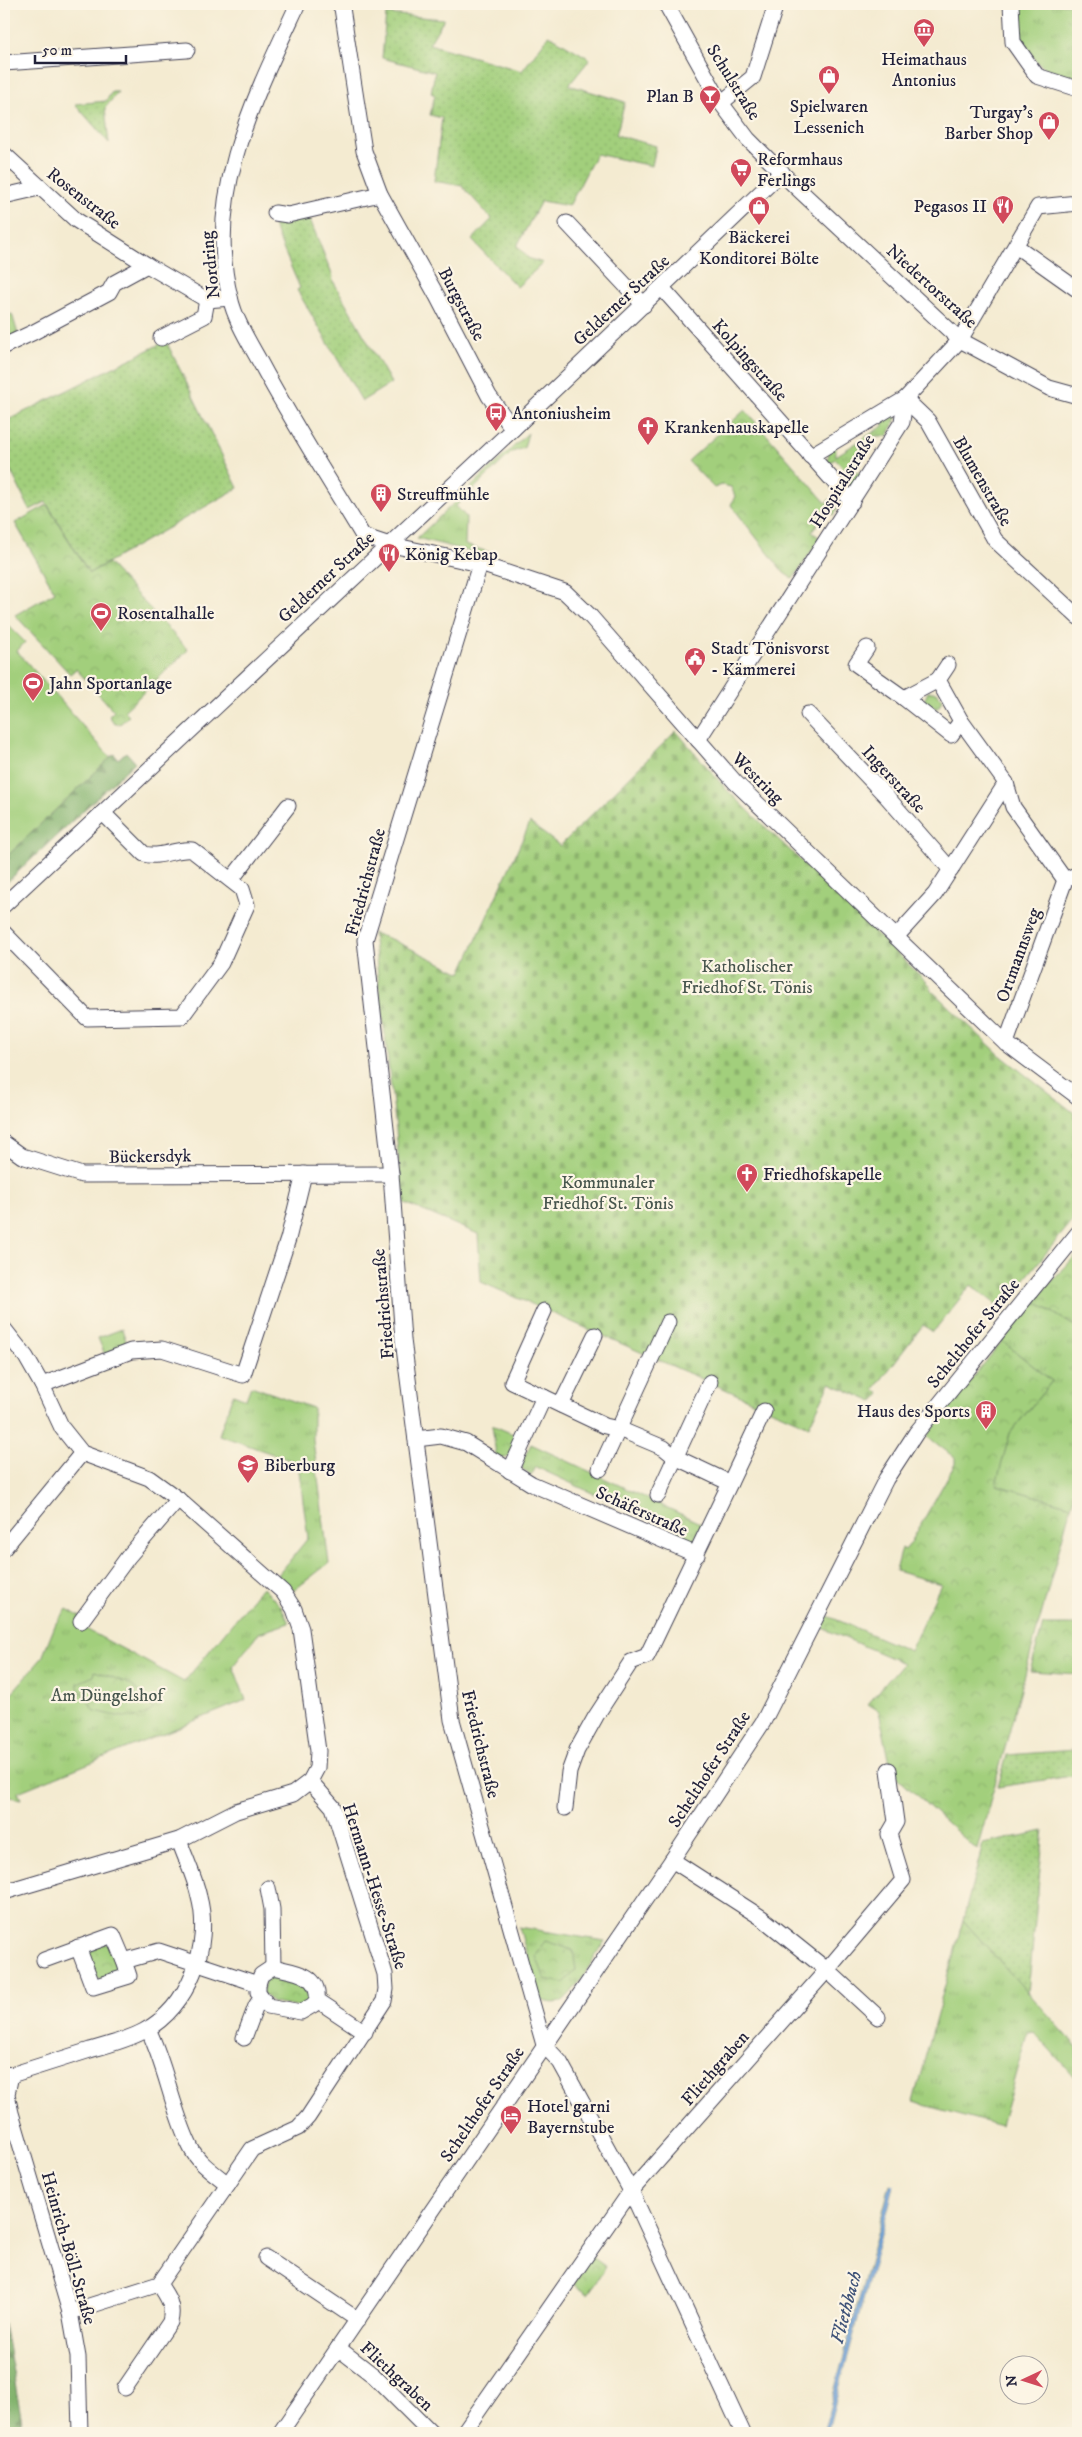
<svg xmlns="http://www.w3.org/2000/svg" width="1082" height="2437" viewBox="0 0 1082 2437" font-family="'IM FELL DW Pica',serif">
<style>
.grass{fill:url(#grass-tufts);stroke:#62785c}
.forest{fill:url(#forest-firs);stroke:#526a54}
.cemetery{fill:url(#cemetery-stones);stroke:#62785c}
.park{fill:url(#park-crowns);stroke:#62785c}
.garden{fill:url(#garden-dots);stroke:#62785c}
.pitch{fill:#a2cf7c;stroke:#62785c}
.lines{fill:none;stroke-linecap:round;stroke-linejoin:round}
.stream{stroke:#6b9cd5;stroke-width:4}
.minor-casing{stroke:#424052;stroke-width:17}
.minor{stroke:#fff;stroke-width:15}
.labels{text-anchor:middle;stroke-width:4.5;stroke-linejoin:round;paint-order:stroke}
.poi-label{font-size:18px;fill:#22223b;stroke:#fcf5e5;text-anchor:start}
.street-label{font-size:18px;fill:#22223b;stroke:#fcf5e5}
.park-label{font-size:18px;fill:#48564e;stroke:#fcf5e5}
.water-label{font-size:19px;font-style:italic;fill:#3f5379;stroke:#fcf5e5}
</style>
<defs>
<pattern id="grass-tufts" width="24" height="20" patternUnits="userSpaceOnUse" patternTransform="scale(1.25)"><rect width="24" height="20" fill="#a2cf7c"/><path d="M3 7l-1-3M5 7V3M7 7l1-3M15 17l-1-3M17 17v-4M19 17l1-3" fill="none" stroke="#8bb16c"/></pattern>
<pattern id="forest-firs" width="22" height="20" patternUnits="userSpaceOnUse" patternTransform="scale(1.25)"><rect width="22" height="20" fill="#81b26c"/><path d="M5 1l3.5 6h-7zM16 11l3.5 6h-7z" fill="#69905a"/></pattern>
<pattern id="cemetery-stones" width="16" height="16" patternUnits="userSpaceOnUse" patternTransform="scale(1.25)"><rect width="16" height="16" fill="#a2cf7c"/><path d="M2 7V4a2 2 0 0 1 4 0v3zM10 15v-3a2 2 0 0 1 4 0v3z" fill="#8bb16c"/></pattern>
<pattern id="park-crowns" width="20" height="18" patternUnits="userSpaceOnUse" patternTransform="scale(1.25)"><rect width="20" height="18" fill="#a2cf7c"/><path d="M2 6a3 3 0 1 1 6 0M12 15a3 3 0 1 1 6 0" fill="none" stroke="#8bb16c"/></pattern>
<pattern id="garden-dots" width="8" height="8" patternUnits="userSpaceOnUse" patternTransform="scale(1.25)"><rect width="8" height="8" fill="#a2cf7c"/><path d="M2 2h.1M6 6h.1" fill="none" stroke="#8bb16c" stroke-width="1.8" stroke-linecap="round"/></pattern>
</defs>
<rect width="100%" height="100%" fill="#fcf5e5"/>
<filter id="ink" filterUnits="userSpaceOnUse"><feTurbulence type="fractalNoise" baseFrequency=".02" numOctaves="2"/><feDisplacementMap in="SourceGraphic" scale="10" xChannelSelector="R" yChannelSelector="G"/><feConvolveMatrix kernelMatrix="1 2 1 2 8 2 1 2 1" color-interpolation-filters="sRGB"/></filter>
<filter id="wash" filterUnits="userSpaceOnUse"><feTurbulence type="fractalNoise" baseFrequency=".0096" numOctaves="4" result="noise"/><feDisplacementMap in="SourceGraphic" scale="20" xChannelSelector="R" yChannelSelector="G"/><feGaussianBlur stdDeviation="1.12" result="paint"/><feColorMatrix in="noise" values="0 0 0 0 0 0 0 0 0 0 0 0 0 0 0 0 0 1.4 0 .05"/><feComposite in="paint" operator="in"/></filter>
<g filter="url(#wash)">
<rect width="100%" height="100%" fill="#f4ebd1"/>
<!-- grass -->
<g class="grass">
<path d="M1017,4H1078V77C1065,75 1051,73 1041,65C1024,52 1016,24 1017,4Z"/>
<path d="M891,413L897,416L888,436H875L850,472L862,473L853,486L847,485L843,482L850,475L835,459L828,465L827,463L829,452L835,444L836,456L883,426L882,415Z"/>
<path d="M528,433L524,448L512,452L456,506L466,517L465,545L492,553L491,557L417,538Z"/>
<path d="M928,692H937L942,700L938,708H929L924,701Z"/>
<path d="M1034,1301L1078,1328V1480L1071,1506L995,1485L1010,1433L1052,1381L1002,1341Z"/>
<path d="M251,1386L313,1408V1440L329,1563L293,1591L278,1575L308,1538L298,1463L219,1435L233,1394L246,1399Z"/>
<path d="M531,1444L702,1524L694,1541L689,1546L678,1544L683,1535L536,1467L531,1476L522,1468V1461Z"/>
<path d="M262,1587L281,1606L289,1623L259,1633L233,1666L246,1700L23,1790L18,1792L21,1799L4,1796V1702L42,1658L56,1623L67,1609L87,1621L82,1627L184,1682Z"/>
<path d="M963,1920L1078,2048V2081L1034,2032L1027,2033L1001,2126L913,2102Z"/>
<path d="M519,1927L605,1941C597,1953 572,1998 560,2002C553,2004 546,2002 540,2000Z"/>
<path d="M890,2185L894,2187L827,2433H823Z"/>
</g>
<!-- forest -->
<g class="forest">
<path d="M126,752L135,762L4,885V859L114,754L118,759Z"/>
<path d="M4,2323L24,2433H7L4,2416Z"/>
</g>
<!-- cemetery -->
<path class="cemetery" d="M676,731L726,789L930,985L931,990L1000,1055L1078,1116V1214L1001,1308L971,1285L933,1332L923,1325L874,1389L880,1394L873,1402L830,1383L809,1426L481,1282L478,1234L402,1202L396,1129L373,933L393,940L461,973L530,823L560,846Z"/>
<!-- park -->
<g class="park">
<path d="M12,314L18,334L4,341V316Z"/>
<path d="M745,410L826,503L836,494L840,501L834,515L826,511L812,532L820,538L793,579L784,573L731,505L735,496L731,487L722,485L714,488L688,461Z"/>
<path d="M47,505L89,573L108,563L188,650L124,711L129,716L120,724H115L109,716L114,711L76,669L70,674L15,615L55,592L15,523Z"/>
<path d="M1078,1253V1328L1034,1301Z"/>
<path d="M122,1329L126,1341L124,1348L105,1355L98,1338Z"/>
<path d="M1002,1341L1052,1381L1010,1433L996,1485L1071,1506L977,1850L892,1773L879,1711L868,1704L903,1663L822,1628L828,1616L910,1651L941,1584L896,1571L902,1548L905,1550L910,1544L955,1464V1458L927,1436Z"/>
<path d="M492,1425L520,1437C515,1447 513,1458 500,1459L496,1455Z"/>
<path d="M1043,1625H1078V1674L1030,1671Z"/>
<path d="M95,1671C121,1681 138,1683 153,1709C138,1724 114,1715 95,1711L78,1687V1683L94,1676Z"/>
<path d="M545,1941L573,1950L576,1970L564,1983L545,1979L536,1956Z"/>
<path d="M94,1944H110L118,1963L116,1974L100,1979L94,1976L86,1952Z"/>
<path d="M273,1973L308,1981L312,1997L302,2008L273,2003L262,1993L266,1977Z"/>
<path d="M591,2256L606,2267L588,2294L573,2284Z"/>
</g>
<!-- garden -->
<g class="garden">
<path d="M386,14L444,19L429,44L522,71L549,35L590,59L569,85L625,102L616,135L656,146L652,166L596,154L569,206L541,201L517,246L528,258L543,263L517,287L472,240L492,219L462,186L434,181L442,118L430,115L435,95L431,93L435,72L382,58Z"/>
<path d="M112,92H118L105,108L109,143L75,104L106,101Z"/>
<path d="M309,217L333,277L332,279L391,383L362,401L297,290L300,288L273,225Z"/>
<path d="M166,341L238,488L89,573L46,502L30,510L4,457V422Z"/>
<path d="M1074,1750L1078,1775L998,1787L1007,1755Z"/>
<path d="M1044,1831L1043,1838L1028,1993L963,1920L983,1844Z"/>
</g>
<!-- pitch -->
<path class="pitch" d="M4,621L25,642L17,651L110,757L114,754L4,859Z"/>
<g class="lines">
<!-- stream -->
<path class="stream" d="M825,2433L892,2187"/>
</g>
</g>
<g filter="url(#ink)">
<g class="lines">
<!-- minor casing -->
<g class="minor-casing">
<g id="minor">
<path d="M298,4C256,94 204,195 230,297C235,320 249,342 260,362C292,422 328,478 363,536L387,544L480,564L565,592L591,617L735,782L1006,1043L1078,1097"/>
<path d="M339,4L342,8L364,151L380,194L437,296L489,396L513,429"/>
<path d="M666,4L721,103L748,139L795,186L960,340L1049,388L1078,396"/>
<path d="M1011,4L1013,42L1037,76L1078,89"/>
<path d="M4,63L187,50"/>
<path d="M721,103L753,77L776,4"/>
<path d="M4,154L76,220L147,265L207,300L230,298"/>
<path d="M4,196L39,188"/>
<path d="M275,213L288,215L380,194"/>
<path d="M567,223L644,305"/>
<path d="M1016,246L1078,290"/>
<path d="M662,288L852,502"/>
<path d="M161,338L204,316L207,300"/>
<path d="M4,346L34,332L109,292L114,283L147,265"/>
<path d="M810,456L905,399L928,421L995,540L1078,617"/>
<path d="M480,564L365,940L391,1174L403,1340L452,1720L544,2045L560,2062L631,2191L743,2433"/>
<path d="M867,648L856,664L904,698L938,680"/>
<path d="M948,665L938,680L961,721L1006,783L1013,807L1065,880"/>
<path d="M904,698L951,735L961,721"/>
<path d="M808,714L887,797L951,870"/>
<path d="M698,740L902,422L905,399L960,340L1038,207L1078,203"/>
<path d="M231,880L288,806"/>
<path d="M4,905L513,429L782,172"/>
<path d="M4,933L87,1018L182,1016L221,963L247,905L242,889L192,850C175,848 160,859 144,854L103,813"/>
<path d="M896,937L935,894L1006,783"/>
<path d="M1006,1043L1065,880L1078,874"/>
<path d="M4,1143L22,1156L82,1175L391,1174"/>
<path d="M544,1311L512,1382L605,1426L619,1429L664,1448L675,1457L730,1483L647,1656L631,1662L596,1716L577,1750L569,1772L565,1808"/>
<path d="M4,1329L26,1357L42,1385L62,1428L82,1453L149,1478L178,1499L283,1592L294,1609L301,1629L318,1751L317,1768L310,1781L293,1794L236,1811L179,1840L4,1892"/>
<path d="M42,1385L131,1351L162,1349L243,1375L288,1239L304,1174"/>
<path d="M561,1405L595,1335"/>
<path d="M416,1439L441,1436L466,1443L532,1484L697,1555"/>
<path d="M600,1469L668,1322"/>
<path d="M510,1471L544,1397"/>
<path d="M730,1483L764,1411"/>
<path d="M658,1495L710,1382"/>
<path d="M4,1548L82,1453"/>
<path d="M81,1621L128,1557L178,1499"/>
<path d="M268,1888L272,1909L273,1967"/>
<path d="M78,1947L93,1987L129,1976L124,1961L159,1951L258,1984L261,1975L273,1967C293,1972 320,1973 317,2000L365,2032"/>
<path d="M44,1960L113,1935L124,1961"/>
<path d="M258,1984V1992L268,2006L301,2012L313,2005L317,2000"/>
<path d="M878,2017L827,1970L903,1880L889,1834L896,1822L889,1770"/>
<path d="M148,2029C166,2066 172,2109 190,2146C197,2162 214,2173 228,2184"/>
<path d="M244,2038L256,2006L261,1998"/>
<path d="M4,2074L11,2075C37,2067 64,2058 90,2050C108,2045 127,2040 144,2031C189,2007 212,1945 199,1897C195,1877 185,1858 179,1840"/>
<path d="M11,2075L7,2094L11,2113L70,2312L78,2357L80,2433"/>
<path d="M266,2258L358,2320"/>
<path d="M70,2312L159,2284L252,2149L298,2128L308,2117L384,2001L386,1989L385,1974L333,1807L310,1781"/>
<path d="M338,2348L374,2376L431,2433"/>
<path d="M125,2388L170,2322C174,2306 168,2297 159,2284"/>
<path d="M280,2433L672,1860L763,1722L886,1479L916,1433L1078,1233"/>
<path d="M463,2433L631,2191L827,1970L762,1918L672,1860"/>
</g>
</g>
<!-- minor -->
<use href="#minor" class="minor"/>
</g>
</g>
<!-- icons -->
<defs>
<g id="museum-pin" transform="scale(1.125)"><path d="M0 17L-7.5 6A9.5 9.5 0 1 1 7.5 6Z" fill="#d1495b" stroke="#fcf5e5"/><path d="M0-6L6-3V-2H-6V-3ZM-5-1h2V3h-2ZM-1-1h2V3h-2ZM3-1h2V3H3ZM-6 4H6V6H-6Z" fill="#fff"/></g>
<g id="shop-pin" transform="scale(1.125)"><path d="M0 17L-7.5 6A9.5 9.5 0 1 1 7.5 6Z" fill="#d1495b" stroke="#fcf5e5"/><path d="M-5-2.5h2.3a2.7 3.5 0 0 1 5.4 0H5L5.5 6h-11ZM-1.5-2.5h3a1.5 2.3 0 0 0-3 0Z" fill="#fff"/></g>
<g id="bar-pin" transform="scale(1.125)"><path d="M0 17L-7.5 6A9.5 9.5 0 1 1 7.5 6Z" fill="#d1495b" stroke="#fcf5e5"/><path d="M-6-5H6L.8 .8V4.5H3.5V6h-7V4.5H-.8V.8Z" fill="#fff"/></g>
<g id="supermarket-pin" transform="scale(1.125)"><path d="M0 17L-7.5 6A9.5 9.5 0 1 1 7.5 6Z" fill="#d1495b" stroke="#fcf5e5"/><path d="M-6-5.5h2.5l.6 2H6L4.5 2H-2.5L-4.4-4H-6ZM-1.5 3.2a1.3 1.3 0 1 0 .1 0ZM3 3.2a1.3 1.3 0 1 0 .1 0Z" fill="#fff"/></g>
<g id="restaurant-pin" transform="scale(1.125)"><path d="M0 17L-7.5 6A9.5 9.5 0 1 1 7.5 6Z" fill="#d1495b" stroke="#fcf5e5"/><path d="M-5-6h1v4h1v-4h1v4h1v-4h1v5L-1.5 .5V6h-2V.5L-5-1ZM5-6V6H3V1.5H1.5Q1.5-4 5-6Z" fill="#fff"/></g>
<g id="bus-pin" transform="scale(1.125)"><path d="M0 17L-7.5 6A9.5 9.5 0 1 1 7.5 6Z" fill="#d1495b" stroke="#fcf5e5"/><path d="M-5-6H5V4H4V6H2V4H-2V6H-4V4H-5ZM-3.5-4V0h7V-4ZM-3.5 1.2v1.5H-2V1.2ZM2 1.2v1.5H3.5V1.2Z" fill="#fff"/></g>
<g id="church-pin" transform="scale(1.125)"><path d="M0 17L-7.5 6A9.5 9.5 0 1 1 7.5 6Z" fill="#d1495b" stroke="#fcf5e5"/><path d="M-1.2-6h2.4v3.5h3.3v2.4h-3.3V6h-2.4V-.1h-3.3v-2.4h3.3Z" fill="#fff"/></g>
<g id="building-pin" transform="scale(1.125)"><path d="M0 17L-7.5 6A9.5 9.5 0 1 1 7.5 6Z" fill="#d1495b" stroke="#fcf5e5"/><path d="M-4-6H4V6H1V3H-1V6H-4ZM-2.5-4.3h1.7v1.8h-1.7ZM.8-4.3h1.7v1.8H.8ZM-2.5-1h1.7V.8h-1.7ZM.8-1h1.7V.8H.8Z" fill="#fff"/></g>
<g id="stadium-pin" transform="scale(1.125)"><path d="M0 17L-7.5 6A9.5 9.5 0 1 1 7.5 6Z" fill="#d1495b" stroke="#fcf5e5"/><path d="M0-5a6.5 5 0 1 0 0 10a6.5 5 0 1 0 0-10ZM-3.5-1.8h7v3.6h-7Z" fill="#fff"/></g>
<g id="civic-pin" transform="scale(1.125)"><path d="M0 17L-7.5 6A9.5 9.5 0 1 1 7.5 6Z" fill="#d1495b" stroke="#fcf5e5"/><path d="M-.6-6.5H3V-4.5H.6V-3L4-1V1h2V6H-6V1h2V-1L-.6-3ZM-1.2 2.5V6h2.4V2.5Z" fill="#fff"/></g>
<g id="school-pin" transform="scale(1.125)"><path d="M0 17L-7.5 6A9.5 9.5 0 1 1 7.5 6Z" fill="#d1495b" stroke="#fcf5e5"/><path d="M0-5L7-2L0 1L-7-2ZM-4 1L0 2.5L4 1V4Q0 6-4 4Z" fill="#fff"/></g>
<g id="hotel-pin" transform="scale(1.125)"><path d="M0 17L-7.5 6A9.5 9.5 0 1 1 7.5 6Z" fill="#d1495b" stroke="#fcf5e5"/><path d="M-6-4.5h1.5V1H6V5H4.5V3h-9V5H-6ZM-4 0a1.8 1.8 0 1 1 3.6 0ZM.5 0V-2.5h3Q6-2.5 6 0Z" fill="#fff"/></g>
</defs>
<g fill-rule="evenodd">
<use href="#museum-pin" x="924" y="29"/>
<use href="#shop-pin" x="829" y="76"/>
<use href="#bar-pin" x="710" y="96"/>
<use href="#shop-pin" x="1049" y="122"/>
<use href="#supermarket-pin" x="741" y="169"/>
<use href="#restaurant-pin" x="1003" y="206"/>
<use href="#shop-pin" x="759" y="207"/>
<use href="#bus-pin" x="496" y="413"/>
<use href="#church-pin" x="648" y="427"/>
<use href="#building-pin" x="381" y="494"/>
<use href="#restaurant-pin" x="389" y="554"/>
<use href="#stadium-pin" x="101" y="613"/>
<use href="#civic-pin" x="695" y="658"/>
<use href="#stadium-pin" x="33" y="683"/>
<use href="#church-pin" x="747" y="1174"/>
<use href="#building-pin" x="986" y="1411"/>
<use href="#school-pin" x="248" y="1465"/>
<use href="#hotel-pin" x="511" y="2116"/>
</g>
<g class="labels">
<!-- poi labels -->
<g class="poi-label">
<text x="924" y="65" text-anchor="middle">Heimathaus<tspan x="924" dy="21">Antonius</tspan></text>
<text x="694" y="102" text-anchor="end">Plan B</text>
<text x="829" y="112" text-anchor="middle">Spielwaren<tspan x="829" dy="21">Lessenich</tspan></text>
<text x="1033" y="118" text-anchor="end">Turgay's<tspan x="1033" dy="21">Barber Shop</tspan></text>
<text x="757" y="165">Reformhaus<tspan x="757" dy="21">Ferlings</tspan></text>
<text x="987" y="212" text-anchor="end">Pegasos II</text>
<text x="759" y="243" text-anchor="middle">Bäckerei<tspan x="759" dy="21">Konditorei Bölte</tspan></text>
<text x="512" y="419">Antoniusheim</text>
<text x="664" y="433">Krankenhauskapelle</text>
<text x="397" y="500">Streuffmühle</text>
<text x="405" y="560">König Kebap</text>
<text x="117" y="619">Rosentalhalle</text>
<text x="711" y="654">Stadt Tönisvorst<tspan x="711" dy="21">- Kämmerei</tspan></text>
<text x="49" y="689">Jahn Sportanlage</text>
<text x="763" y="1180">Friedhofskapelle</text>
<text x="970" y="1417" text-anchor="end">Haus des Sports</text>
<text x="264" y="1471">Biberburg</text>
<text x="527" y="2112">Hotel garni<tspan x="527" dy="21">Bayernstube</tspan></text>
</g>
<!-- street labels -->
<g class="street-label">
<text transform="translate(734 82) rotate(58)" y="6">Schulstraße</text>
<text transform="translate(84 198) rotate(38)" y="6">Rosenstraße</text>
<text transform="translate(210 265) rotate(-96)" y="6">Nordring</text>
<text transform="translate(932 286) rotate(42)" y="6">Niedertorstraße</text>
<text transform="translate(621 300) rotate(-43)" y="6">Gelderner Straße</text>
<text transform="translate(462 304) rotate(62)" y="6">Burgstraße</text>
<text transform="translate(750 360) rotate(48)" y="6">Kolpingstraße</text>
<text transform="translate(842 481) rotate(-58)" y="6">Hospitalstraße</text>
<text transform="translate(983 481) rotate(60)" y="6">Blumenstraße</text>
<text transform="translate(326 577) rotate(-43)" y="6">Gelderner Straße</text>
<text transform="translate(758 778) rotate(45)" y="6">Westring</text>
<text transform="translate(894 779) rotate(47)" y="6">Ingerstraße</text>
<text transform="translate(365 882) rotate(-75)" y="6">Friedrichstraße</text>
<text transform="translate(1018 955) rotate(-70)" y="6">Ortmannsweg</text>
<text transform="translate(150 1156) rotate(-1)" y="6">Bückersdyk</text>
<text transform="translate(383 1304) rotate(-95)" y="6">Friedrichstraße</text>
<text transform="translate(973 1333) rotate(-51)" y="6">Schelthofer Straße</text>
<text transform="translate(642 1511) rotate(24)" y="6">Schäferstraße</text>
<text transform="translate(481 1744) rotate(76)" y="6">Friedrichstraße</text>
<text transform="translate(709 1769) rotate(-57)" y="6">Schelthofer Straße</text>
<text transform="translate(375 1886) rotate(72)" y="6">Hermann-Hesse-Straße</text>
<text transform="translate(715 2068) rotate(-49)" y="6">Fliethgraben</text>
<text transform="translate(482 2104) rotate(-56)" y="6">Schelthofer Straße</text>
<text transform="translate(69 2248) rotate(74)" y="6">Heinrich-Böll-Straße</text>
<text transform="translate(397 2376) rotate(43)" y="6">Fliethgraben</text>
</g>
<!-- park labels -->
<g class="park-label">
<text x="747" y="972">Katholischer<tspan x="747" dy="21">Friedhof St. Tönis</tspan></text>
<text x="608" y="1188">Kommunaler<tspan x="608" dy="21">Friedhof St. Tönis</tspan></text>
<text x="107" y="1701">Am Düngelshof</text>
</g>
<!-- water labels -->
<g class="water-label">
<text transform="translate(845 2307) rotate(-75)" y="7">Fliethbach</text>
</g>
</g>
<!-- margin -->
<rect width="1082" height="2437" fill="none" stroke="#fcf5e5" stroke-width="20"/>
<!-- north arrow -->
<g transform="translate(1024 2380) rotate(266)"><circle r="24" fill="#fcf5e5" stroke="#a5a1a1"/>
<path d="M0-4L9 19L0 12L-9 19Z" fill="#d1495b"/>
<text y="-8" font-size="14" font-weight="bold" text-anchor="middle" fill="#22223b">N</text>
</g>
<!-- scale -->
<path d="M35 55v8h91v-8" fill="none" stroke="#22223b" stroke-width="2.5"/>
<text x="42" y="55" font-size="15" fill="#22223b" stroke="#fcf5e5" stroke-width="4" paint-order="stroke">50 m</text>
</svg>
